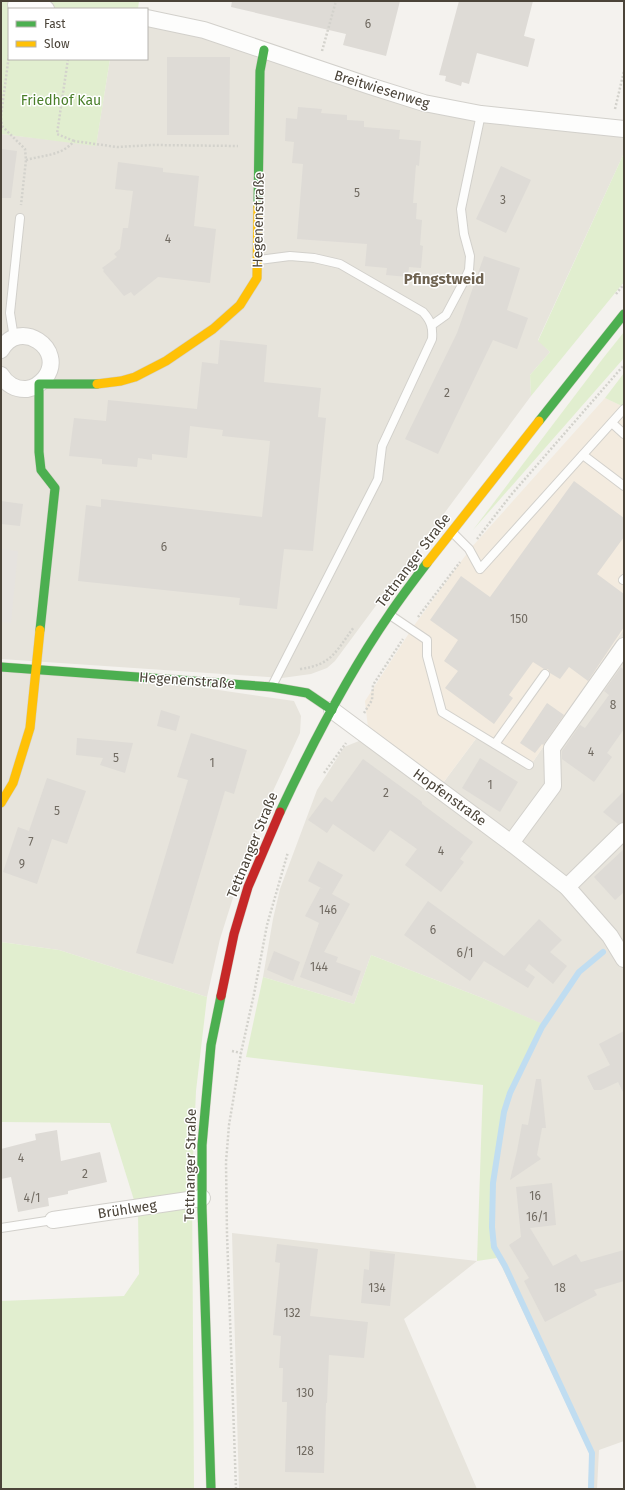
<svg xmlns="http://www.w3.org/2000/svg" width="625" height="1490" viewBox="0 0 625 1490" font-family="'Fira Sans',sans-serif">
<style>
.residential{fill:#e7e4dc}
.commercial{fill:#f3ebdf}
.green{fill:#e1eecf}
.parking{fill:#e6e3df}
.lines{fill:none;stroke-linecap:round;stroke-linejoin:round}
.stream{stroke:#c0ddf1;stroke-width:6}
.building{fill:#dedbd6}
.lane-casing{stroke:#d2d0cb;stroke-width:10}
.street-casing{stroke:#d2d0cb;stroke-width:18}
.fast-casing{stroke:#d3cfc5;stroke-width:10}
.slow-casing{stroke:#d3cfc5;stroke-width:10}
.jam-casing{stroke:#d3cfc5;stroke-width:10}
.path{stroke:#d3d2cc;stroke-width:2.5;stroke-dasharray:2 2;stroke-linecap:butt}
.lane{stroke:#fdfdfc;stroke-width:8}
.street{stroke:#fdfdfc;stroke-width:16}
.fast{stroke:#4caf50;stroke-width:9}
.slow{stroke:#ffc107;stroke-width:9}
.jam{stroke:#c62828;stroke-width:9}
.labels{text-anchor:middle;stroke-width:3;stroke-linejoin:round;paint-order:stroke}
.number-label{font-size:12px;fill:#706a61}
.street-label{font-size:14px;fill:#4b4439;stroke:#fff}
.park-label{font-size:14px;fill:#4a7f2a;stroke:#fff}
.neighbourhood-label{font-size:15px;font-weight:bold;fill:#6e6250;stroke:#fff}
</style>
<rect width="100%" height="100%" fill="#f4f2ee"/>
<!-- residential -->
<g class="residential">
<path d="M147,18L369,88L624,129V153L538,340L550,352L530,375L531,396L335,661L327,668L311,674L282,678L1,659V134L96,145L110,59H147Z"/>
<path d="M624,629V1441L599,1450L597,1489H588L590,1454L503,1269L497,1258L490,1241L492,1182L499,1130L506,1096L542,1024L480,997L371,955L354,1004L263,977L273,919L280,889L317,790L344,747L364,739L443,783L478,736L528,769Z"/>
<path d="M1,672L157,681L294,701L301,716L300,733L267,804L238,882L220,939L207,997L59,950L1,942Z"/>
<path d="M232,1233L477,1261L404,1319L477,1489H239Z"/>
</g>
<!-- commercial -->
<path class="commercial" d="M605,398L624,407V629L528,769L478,736L443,783L368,728L365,701L413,627L471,548Z"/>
<!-- green -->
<g class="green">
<path d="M1,1H139L138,9H9V59H110L96,146L1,134Z"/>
<path d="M624,153V282L531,396L530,375L550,352L538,341Z"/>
<path d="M624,332V358L473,530L604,357Z"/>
<path d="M624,373V407L605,398Z"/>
<path d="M1,942L59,950L207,997L196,1091L192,1182L194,1489H1V1301L124,1296L139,1274L138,1213L110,1123L1,1122Z"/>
<path d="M371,955L480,997L543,1024L506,1096L499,1130L492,1182L490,1241L497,1258L477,1261L483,1085L246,1057L263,977L354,1004Z"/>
</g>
<!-- parking -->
<path class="parking" d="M1,549L18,551L11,623L1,622Z"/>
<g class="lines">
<!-- stream -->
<path class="stream" d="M591,1489L592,1453L505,1266L494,1247L492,1227L493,1183L504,1112L510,1093L542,1027L579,972L603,952"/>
</g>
<!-- building -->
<g class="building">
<path d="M232,1H400L386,56L343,45L346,34L231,7Z"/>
<path d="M459,1H533L524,36L535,39L528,67L477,53L469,84L462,82L461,86L445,81L446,76L439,75Z"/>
<path d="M167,57H230L229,135H167Z"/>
<path d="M298,107L322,109L321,113L347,115V120L364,121V127L400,130L399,139L421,141L419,166L416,165L413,203H417L416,219L422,220L420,245L423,246L421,268L409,267L408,277L386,275L387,268L365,266L367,244L297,239L303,164L292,163L294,142L285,141L286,118L297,119Z"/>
<path d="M1,149L17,151L11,198H1Z"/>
<path d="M118,162L163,168V172L199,176L194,226L216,229L210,283L158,277L134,296L131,292L124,296L103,271L104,270L102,268L117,257L114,254L120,249L123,228H128L133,191L115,189Z"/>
<path d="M501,166L531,180L506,233L476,219Z"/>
<path d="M484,256L520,268L507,310L528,318L517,349L493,340L438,454L405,439L457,333Z"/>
<path d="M220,340L267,345L264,382L321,388L318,417L326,418L313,551L284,549L277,609L239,605L240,598L78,581L86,505L101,507V499L262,517L270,441L222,436L223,430L190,426L187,458L152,454V460L138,458L137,467L102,464V459L69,456L74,418L106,421L108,400L197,409L202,362L218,364Z"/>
<path d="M574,481L624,518V537L597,574L624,594V627L588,681L569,667L560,679L550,673L548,669H544L533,662L509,695L513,698L494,724L445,688L458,671L444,661L458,640L430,620L461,576L490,597Z"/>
<path d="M1,501L23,504L20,526L1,524Z"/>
<path d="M621,667L624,670V729L607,753L612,757L594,782L562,759V751L580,725L585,728L609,695L604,691Z"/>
<path d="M547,703L564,715L543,745L542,744L535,753L520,743Z"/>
<path d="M161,710L180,716L176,731L157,726Z"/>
<path d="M191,733L247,750L234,794L225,791L173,964L136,953L188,780L177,777Z"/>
<path d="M77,738L133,743L125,773L100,765L103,758L76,755Z"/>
<path d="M480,758L518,782L500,812L462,788Z"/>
<path d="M363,759L422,802V804L473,842L460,859L464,862L441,892L405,865L417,849L390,830L374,852L333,824L327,833L308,820L325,797L332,802Z"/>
<path d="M47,778L86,791L67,844L52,839L37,884L3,872L18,827L29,831Z"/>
<path d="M624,791V822L618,824L603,812Z"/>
<path d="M624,849V892L615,900L594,877Z"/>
<path d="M318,861L343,875L332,894L350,904L324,952L338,957L336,962L361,971L352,996L300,977L319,923L305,916L320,888L323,889L308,881Z"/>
<path d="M428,901L504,956L539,919L562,940L550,952L567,966L553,984L529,964L525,970L535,977L528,988L484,961L470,981L404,935Z"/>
<path d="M274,951L300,962L293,981L267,970Z"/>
<path d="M624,1031V1094L618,1082L601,1090H594L587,1076L610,1065L599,1044Z"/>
<path d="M536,1079H541L546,1128H542L537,1155L541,1159L510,1180L517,1151L522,1124L528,1125Z"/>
<path d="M57,1130L61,1161L100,1152L107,1182L68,1191V1194L48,1198L49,1206L18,1212L11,1177L1,1179V1149L36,1140L35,1134Z"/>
<path d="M552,1183L556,1225L530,1228L553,1266L576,1254L581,1262L624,1250V1281L594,1290L597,1295L545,1322L524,1281L529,1278L509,1245L521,1237L516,1187Z"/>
<path d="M277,1244L318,1249L310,1316L368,1322L364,1358L329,1355L327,1403H326L324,1473L285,1472L287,1402H282L283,1368H279L281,1336L273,1335L280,1263L275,1262Z"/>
<path d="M370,1251L395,1254L390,1306L361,1303L364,1269L369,1270Z"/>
</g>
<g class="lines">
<!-- lane casing -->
<g class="lane-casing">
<g id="lane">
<path d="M259,260L290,256L314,258L340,264L423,312C431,321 433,327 432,339L382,446L378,479L272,686"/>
<path d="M432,325L446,315L463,283L469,270L470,256L464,234L461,209L481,114"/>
<path d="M14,338L10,313L20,218"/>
<path d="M612,423L624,434"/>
<path d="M583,455L624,486"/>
<path d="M452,532L469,549L480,569L624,409"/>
<path d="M623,580L624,579"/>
<path d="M390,615L427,640V656L442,712L529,765"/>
<path d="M495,744L545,674"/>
<path d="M1,1228L53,1220"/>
</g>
</g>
<!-- street casing -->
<g class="street-casing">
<g id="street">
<path d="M16,5L46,9"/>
<path d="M147,18L204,30L370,86L424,103L481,114L624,129"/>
<path d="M1,350C19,317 67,349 45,378C40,384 34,388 27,389C16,390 6,384 1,375"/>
<path d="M332,710L511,843L567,887L610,936L624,959"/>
<path d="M511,843L553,786L552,748L624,646"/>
<path d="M567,887L624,831"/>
<path d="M53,1220L202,1198"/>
</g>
</g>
<!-- fast casing -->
<g class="fast-casing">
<g id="fast">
<path d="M258,206L260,71L264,50"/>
<path d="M539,421L624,314"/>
<path d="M40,630L55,488L41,470L39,452V384H97"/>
<path d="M1,667L272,687L307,693L332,710"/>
<path d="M280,812C311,746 347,676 389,615C401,597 414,580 427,563"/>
<path d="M211,1489L202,1208V1145L211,1045L221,996"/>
</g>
</g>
<!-- slow casing -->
<g class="slow-casing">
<g id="slow">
<path d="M97,384L121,381L135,377L166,361L213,329L240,305L257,278L258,206"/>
<path d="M427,563L539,421"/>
<path d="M1,803L13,783L30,728L40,630"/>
</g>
</g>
<!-- jam casing -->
<g class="jam-casing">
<path id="jam" d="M221,996L234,934L248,887L280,812"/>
</g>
<!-- path -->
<g class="path">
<path d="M322,51L336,1"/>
<path d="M68,59L57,134L74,141"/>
<path d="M615,109L624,71"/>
<path d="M1,116L9,55"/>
<path d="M1,118L2,126L25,149L26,160L21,205"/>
<path d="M26,160C43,155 62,156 74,141L117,147L153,145L238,146"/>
<path d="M616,294L624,284"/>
<path d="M477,539L511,495L624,365"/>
<path d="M418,617L460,562"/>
<path d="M300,669C332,665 336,651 354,627"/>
<path d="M364,713L372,700L373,685L403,639"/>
<path d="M324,773L346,743"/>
<path d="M232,1051L241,1053"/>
<path d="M236,1489L227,1234L226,1162L229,1125L241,1053L254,994L267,925L288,852"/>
</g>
<!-- lane -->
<use href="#lane" class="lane"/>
<!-- street -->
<use href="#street" class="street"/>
<!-- fast -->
<use href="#fast" class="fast"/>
<!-- slow -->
<use href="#slow" class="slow"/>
<!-- jam -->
<use href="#jam" class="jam"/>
</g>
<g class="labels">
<!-- number labels -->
<g class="number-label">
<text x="368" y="28">6</text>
<text x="357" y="197">5</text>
<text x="503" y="204">3</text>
<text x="168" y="243">4</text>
<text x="447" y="397">2</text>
<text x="164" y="551">6</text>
<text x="519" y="623">150</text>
<text x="613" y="709">8</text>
<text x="591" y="756">4</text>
<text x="116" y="762">5</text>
<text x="212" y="767">1</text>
<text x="490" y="789">1</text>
<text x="386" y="797">2</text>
<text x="57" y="815">5</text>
<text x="31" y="846">7</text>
<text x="441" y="855">4</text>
<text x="22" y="868">9</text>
<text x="328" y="914">146</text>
<text x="433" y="934">6</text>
<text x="465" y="957">6/1</text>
<text x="319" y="971">144</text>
<text x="21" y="1162">4</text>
<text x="85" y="1178">2</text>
<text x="535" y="1200">16</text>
<text x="32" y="1202">4/1</text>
<text x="537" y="1221">16/1</text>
<text x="377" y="1292">134</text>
<text x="560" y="1292">18</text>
<text x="292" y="1317">132</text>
<text x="305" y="1397">130</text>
<text x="305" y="1455">128</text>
</g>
<!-- street labels -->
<g class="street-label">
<text transform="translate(382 89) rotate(17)" y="5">Breitwiesenweg</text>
<text transform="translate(258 220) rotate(-89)" y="5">Hegenenstraße</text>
<text transform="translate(413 560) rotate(-53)" y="5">Tettnanger Straße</text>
<text transform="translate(187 680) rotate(4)" y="5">Hegenenstraße</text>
<text transform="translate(450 797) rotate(36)" y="5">Hopfenstraße</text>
<text transform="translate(252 845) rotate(-68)" y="5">Tettnanger Straße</text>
<text transform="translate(190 1165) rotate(-89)" y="5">Tettnanger Straße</text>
<text transform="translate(127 1209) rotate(-9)" y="5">Brühlweg</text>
</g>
<!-- park labels -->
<g class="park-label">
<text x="61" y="105">Friedhof Kau</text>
</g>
<!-- neighbourhood labels -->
<g class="neighbourhood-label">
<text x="444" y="284">Pfingstweid</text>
</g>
</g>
<!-- border -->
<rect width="625" height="1490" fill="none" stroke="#4b4439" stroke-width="4"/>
<!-- legend -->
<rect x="8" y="8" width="140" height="52" fill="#ffffff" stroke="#b7b4b0"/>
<rect x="16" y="21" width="20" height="6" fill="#4caf50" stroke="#b7b4b0"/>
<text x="44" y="28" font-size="12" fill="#4b4439">Fast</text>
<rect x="16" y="41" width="20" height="6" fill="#ffc107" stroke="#b7b4b0"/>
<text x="44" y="48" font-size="12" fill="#4b4439">Slow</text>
</svg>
